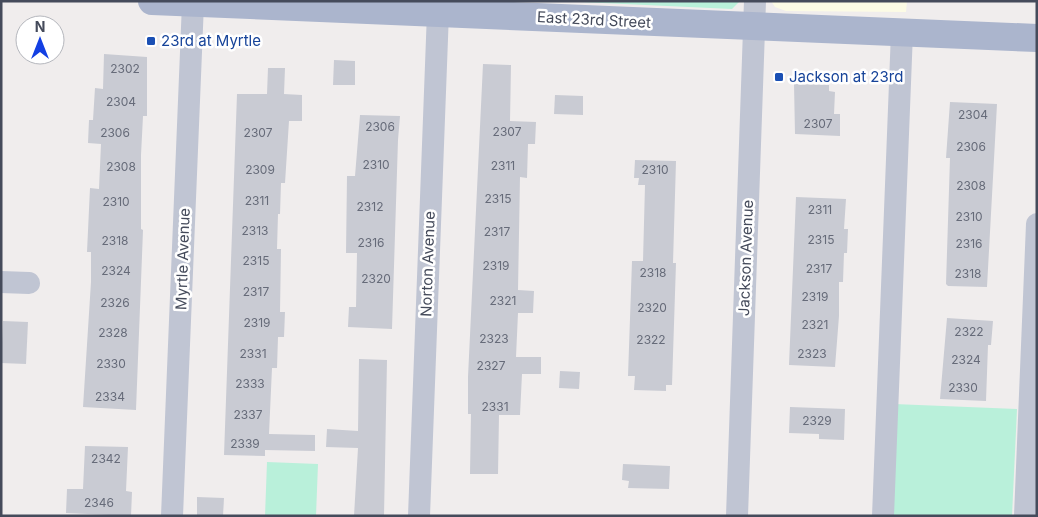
<svg xmlns="http://www.w3.org/2000/svg" width="1038" height="517" viewBox="0 0 1038 517" font-family="Inter,sans-serif">
<style>
.commercial{fill:#fcfbe5}
.green{fill:#b9f0da}
.building{fill:#c9cbd3}
.lines{fill:none;stroke-linecap:round;stroke-linejoin:round}
.minor{stroke:#c0c5d3;stroke-width:22}
.major{stroke:#abb5cd;stroke-width:28}
.transit-dot{fill:#1a4fb4;stroke:#fff;stroke-width:2}
.labels{text-anchor:middle;stroke-width:5;stroke-linejoin:round;paint-order:stroke}
.number-label{font-size:12px;fill:#666b79}
.street-label{font-size:15px;fill:#454b5b;stroke:#fff}
.transit-label{font-size:15px;fill:#164399;stroke:#fff;text-anchor:start}
</style>
<rect width="100%" height="100%" fill="#f0eded"/>
<!-- commercial -->
<path class="commercial" d="M771,1H907L906,12L786,11L775,7Z"/>
<!-- green -->
<g class="green">
<path d="M559,1H740L732,9Z"/>
<path d="M894,404L1017,409L1012,516H888Z"/>
<path d="M267,462L318,464L316,516H265Z"/>
</g>
<!-- building -->
<g class="building">
<path d="M104,54L147,57V116H143L141,155V229L143,230L136,410L83,407L91,282V252H87L90,188L99,189L101,144L88,143L89,120H93L95,88L103,89Z"/>
<path d="M334,60L355,61V85H333Z"/>
<path d="M483,64L511,65L510,121L536,122L535,144H528L527,178L520,177L518,290L534,291L533,313H518L516,357H541V374H522L520,415H499L498,474H470L471,414H468V377Z"/>
<path d="M268,68H285L284,94L302,95V121H289L285,183H281L280,214H278L277,249H281L280,312H285L284,337H278L277,368H272L269,434L315,435V451L265,450V456L224,455L237,94H267Z"/>
<path d="M794,84L829,85V91L835,92L834,114H840V136L795,134Z"/>
<path d="M555,95L583,96V115L554,114Z"/>
<path d="M950,102L997,104L987,287L948,286L946,284L950,158H946Z"/>
<path d="M360,115L400,116L398,140L392,329L348,327L349,307H356L357,253H346L347,176H355Z"/>
<path d="M635,160L676,161L673,263H676L672,385H666V391L634,390L635,376H628L632,261H643L645,185H638L639,178H634Z"/>
<path d="M796,197L846,199L844,229H848L847,253H844L843,282H839V316L835,367L789,365Z"/>
<path d="M947,318L993,321L991,345H988L986,401L940,399Z"/>
<path d="M3,321L28,322L26,364L1,363Z"/>
<path d="M359,359L387,360L384,516H354L358,448L326,447L327,429L358,431Z"/>
<path d="M560,371L580,372L579,389L559,388Z"/>
<path d="M790,407L845,409L844,440L819,439V434L789,433Z"/>
<path d="M85,446L128,447L126,491L132,492L131,516L66,513L67,489H83Z"/>
<path d="M623,464L670,466L669,489L628,488L629,481L622,480Z"/>
<path d="M197,497L224,498L223,516H197Z"/>
</g>
<g class="lines">
<!-- minor -->
<g class="minor">
<path d="M1,282L29,283"/>
<path d="M172,516L193,3"/>
<path d="M419,516L438,12"/>
<path d="M737,516L755,1"/>
<path d="M883,516L902,32"/>
<path d="M1025,516L1037,224"/>
</g>
<!-- major -->
<path class="major" d="M152,1L1037,38"/>
</g>
<!-- markers -->
<g class="transit-dot">
<rect x="146" y="36" width="10" height="10" rx="2.5"/>
<rect x="774" y="72" width="10" height="10" rx="2.5"/>
</g>
<g class="labels">
<!-- number labels -->
<g class="number-label">
<text x="125" y="73">2302</text>
<text x="121" y="106">2304</text>
<text x="973" y="119">2304</text>
<text x="818" y="128">2307</text>
<text x="380" y="131">2306</text>
<text x="507" y="136">2307</text>
<text x="115" y="137">2306</text>
<text x="258" y="137">2307</text>
<text x="971" y="151">2306</text>
<text x="376" y="169">2310</text>
<text x="503" y="170">2311</text>
<text x="121" y="171">2308</text>
<text x="260" y="174">2309</text>
<text x="655" y="174">2310</text>
<text x="971" y="190">2308</text>
<text x="498" y="203">2315</text>
<text x="257" y="205">2311</text>
<text x="116" y="206">2310</text>
<text x="370" y="211">2312</text>
<text x="820" y="214">2311</text>
<text x="969" y="221">2310</text>
<text x="255" y="235">2313</text>
<text x="497" y="236">2317</text>
<text x="821" y="244">2315</text>
<text x="115" y="245">2318</text>
<text x="371" y="247">2316</text>
<text x="969" y="248">2316</text>
<text x="256" y="265">2315</text>
<text x="496" y="270">2319</text>
<text x="819" y="273">2317</text>
<text x="116" y="275">2324</text>
<text x="653" y="277">2318</text>
<text x="968" y="278">2318</text>
<text x="376" y="283">2320</text>
<text x="256" y="296">2317</text>
<text x="815" y="301">2319</text>
<text x="503" y="305">2321</text>
<text x="115" y="307">2326</text>
<text x="652" y="312">2320</text>
<text x="257" y="327">2319</text>
<text x="815" y="329">2321</text>
<text x="969" y="336">2322</text>
<text x="113" y="337">2328</text>
<text x="494" y="343">2323</text>
<text x="651" y="344">2322</text>
<text x="253" y="358">2331</text>
<text x="812" y="358">2323</text>
<text x="966" y="364">2324</text>
<text x="111" y="368">2330</text>
<text x="491" y="370">2327</text>
<text x="250" y="388">2333</text>
<text x="963" y="392">2330</text>
<text x="110" y="401">2334</text>
<text x="495" y="411">2331</text>
<text x="248" y="419">2337</text>
<text x="817" y="425">2329</text>
<text x="245" y="448">2339</text>
<text x="106" y="463">2342</text>
<text x="99" y="507">2346</text>
</g>
<!-- street labels -->
<g class="street-label">
<text transform="translate(594 20) rotate(3)" y="5">East 23rd Street</text>
<text transform="translate(746 258) rotate(-88)" y="5">Jackson Avenue</text>
<text transform="translate(183 259) rotate(-88)" y="5">Myrtle Avenue</text>
<text transform="translate(428 264) rotate(-88)" y="5">Norton Avenue</text>
</g>
<!-- transit labels -->
<g class="transit-label">
<text x="161" y="46">23rd at Myrtle</text>
<text x="789" y="82">Jackson at 23rd</text>
</g>
</g>
<!-- border -->
<rect width="1038" height="517" fill="none" stroke="#454b5b" stroke-width="5"/>
<!-- north arrow -->
<g transform="translate(40 40)"><circle r="24" fill="#ffffff" stroke="#b5b7bd"/>
<path d="M0-4L9 19L0 12L-9 19Z" fill="#133fe3"/>
<text y="-8" font-size="14" font-weight="bold" text-anchor="middle" fill="#454b5b">N</text>
</g>
</svg>
